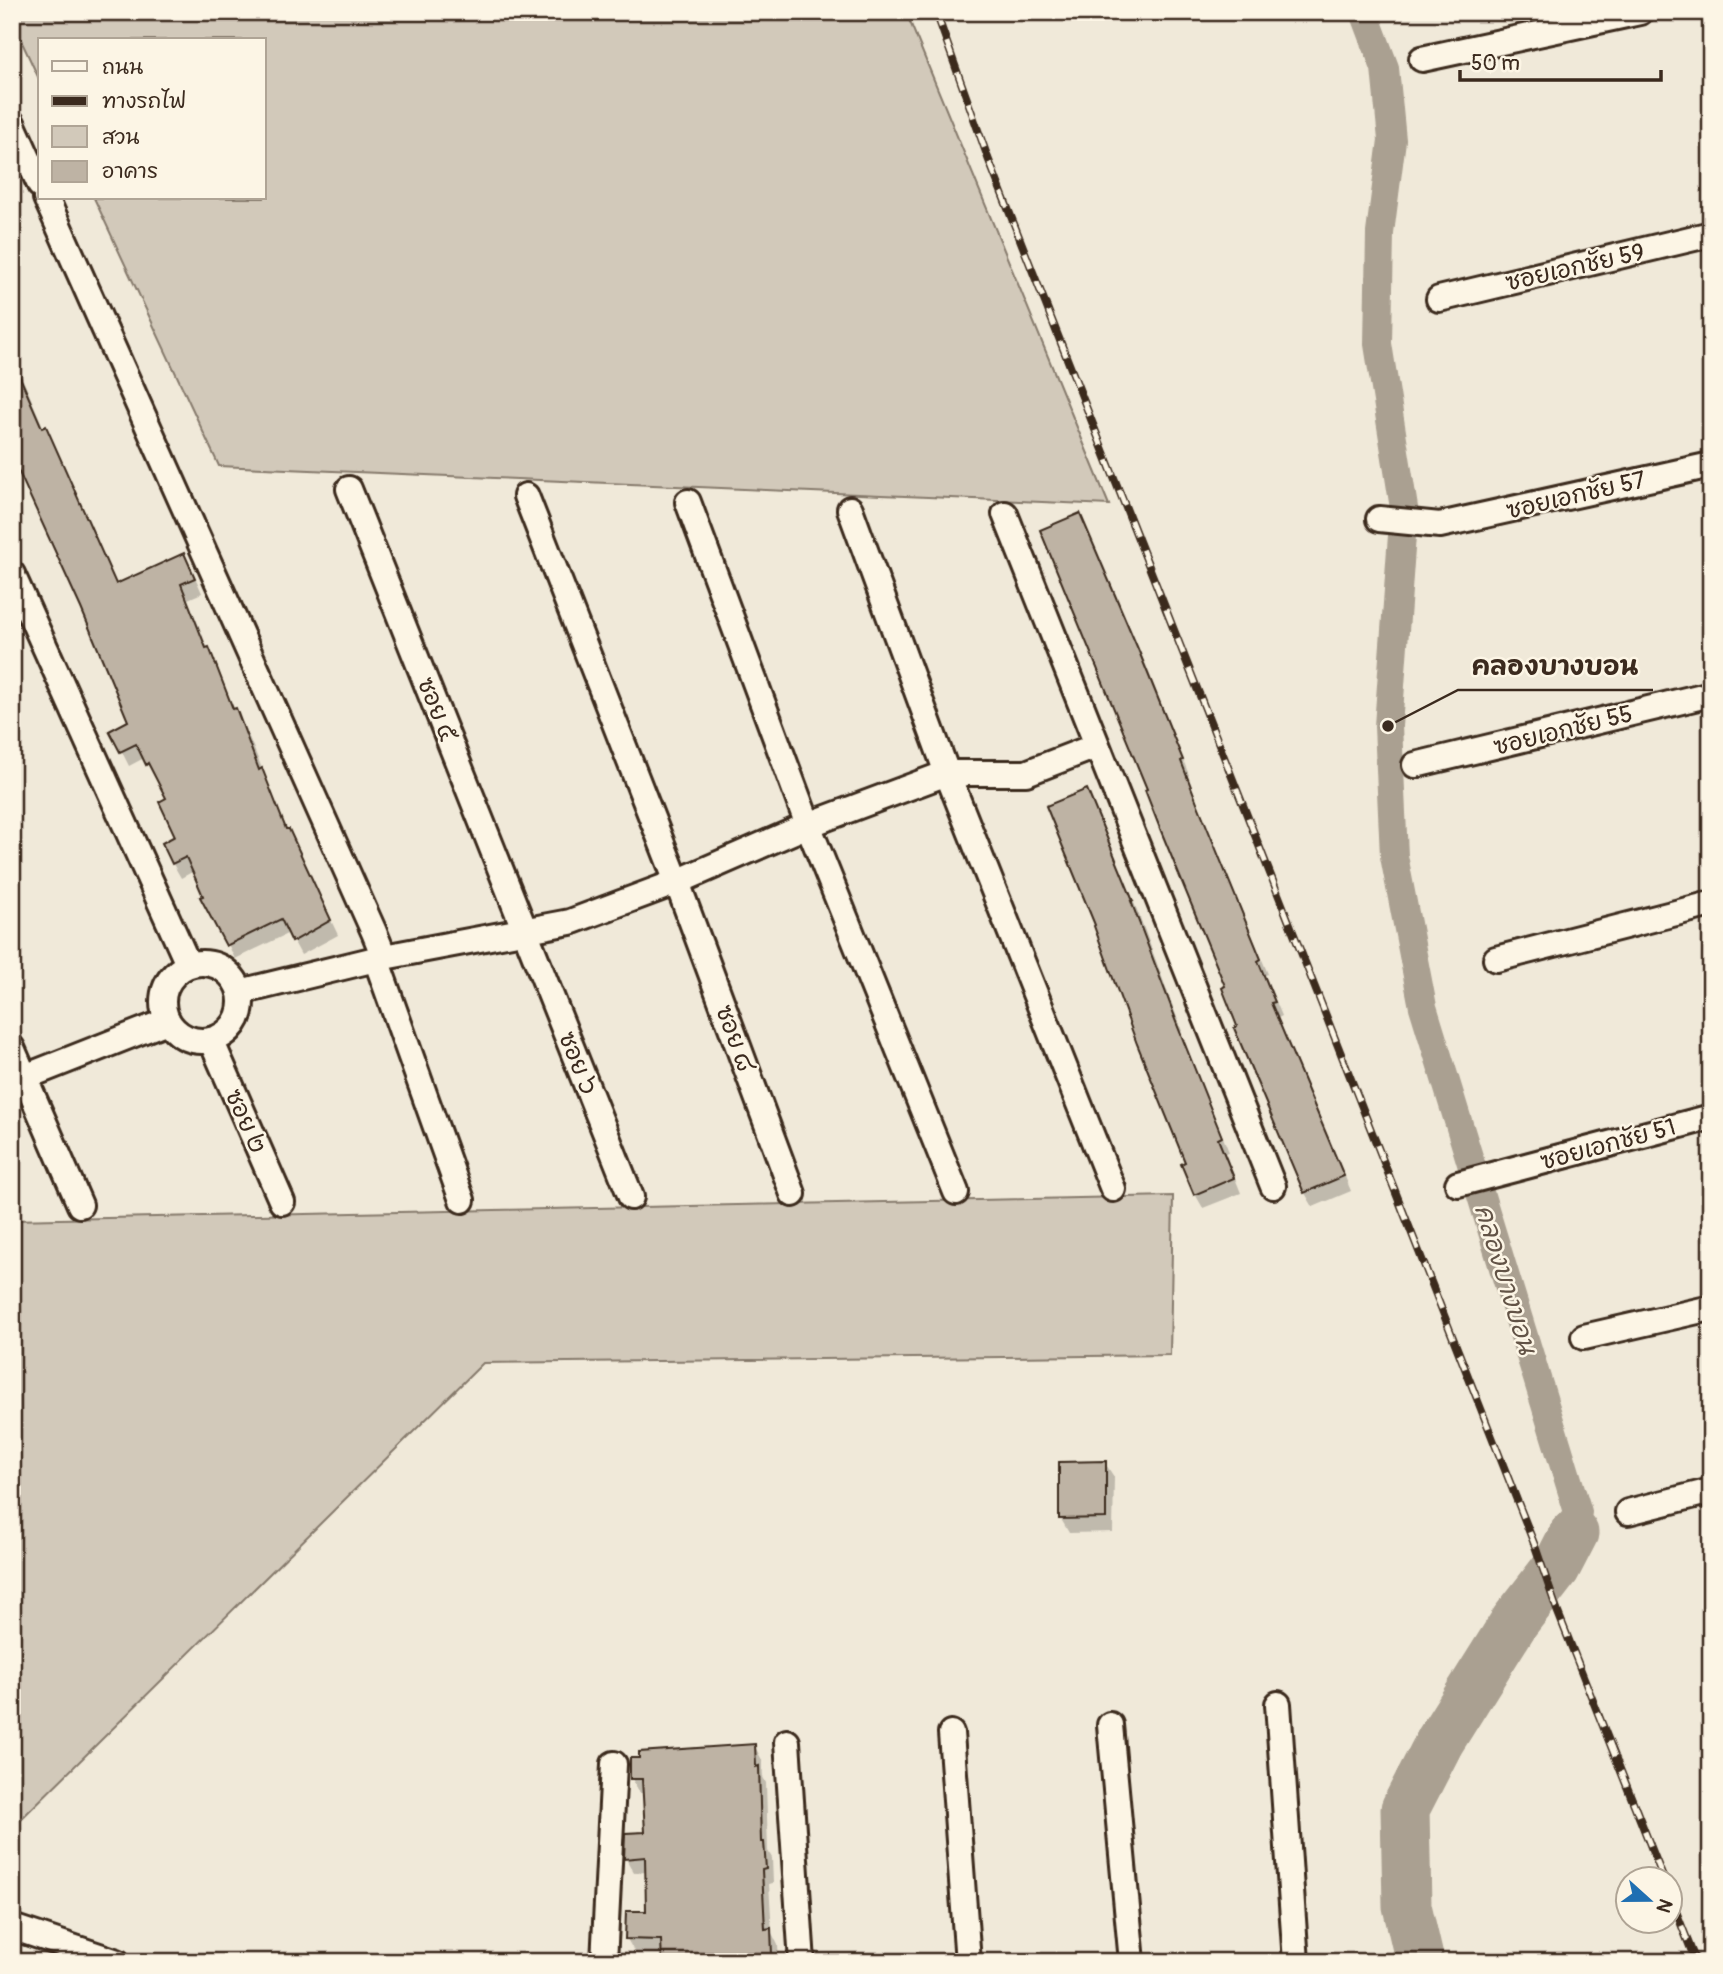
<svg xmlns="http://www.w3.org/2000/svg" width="1723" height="1974" viewBox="0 0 1723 1974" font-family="Pangolin,'Playpen Sans Thai',sans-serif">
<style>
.green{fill:#d2c9ba;stroke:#867a6c;stroke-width:2}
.shadow{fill:#0003}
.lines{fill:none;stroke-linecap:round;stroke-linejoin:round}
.canal{stroke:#aaa091;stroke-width:28}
.river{stroke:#aaa091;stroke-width:49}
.building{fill:#beb3a4;stroke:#3b2a1e;stroke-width:2}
.street-casing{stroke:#3b2a1e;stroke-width:30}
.street{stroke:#fcf5e5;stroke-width:24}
.rail-casing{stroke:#3b2a1e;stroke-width:8}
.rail{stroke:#fcf5e5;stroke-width:5;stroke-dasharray:16;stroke-linecap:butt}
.labels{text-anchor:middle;stroke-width:5;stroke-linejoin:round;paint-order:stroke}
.street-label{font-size:24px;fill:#3b2a1e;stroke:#fcf5e5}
.water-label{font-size:26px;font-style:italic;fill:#625346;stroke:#fcf5e5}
.leader{fill:none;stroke:#3b2a1e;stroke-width:2.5}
.callout-dot{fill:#3b2a1e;stroke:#fcf5e5;stroke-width:2.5}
.callout-label{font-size:26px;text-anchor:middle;font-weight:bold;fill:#3b2a1e;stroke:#fcf5e5;stroke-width:5;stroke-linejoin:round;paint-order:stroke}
</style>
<rect width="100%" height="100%" fill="#f0e9d9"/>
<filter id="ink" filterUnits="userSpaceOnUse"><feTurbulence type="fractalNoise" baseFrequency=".0143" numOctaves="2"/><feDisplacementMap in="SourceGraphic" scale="14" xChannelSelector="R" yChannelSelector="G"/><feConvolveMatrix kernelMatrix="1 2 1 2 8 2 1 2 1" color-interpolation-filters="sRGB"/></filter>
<g filter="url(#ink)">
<!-- green -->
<g class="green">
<path d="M12,12H906L1109,505L219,466L94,198H264V40H40V81L12,21Z"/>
<path d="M1173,1196L1170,1355L483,1363L12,1828V1220Z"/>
</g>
<!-- shadow -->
<g class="shadow">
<path d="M12,354L44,429L45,428L53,442L117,585L184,555L192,570L202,593L188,599L208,649L216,663L235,711L244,725L288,831L338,935L301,955L289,933L235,959L194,871L181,878L173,864L164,844L177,837L168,799L144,758L129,766L112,732L131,722L82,607L12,456Z"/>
<path d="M1079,515L1146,665L1189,775L1188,776L1205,821L1268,974L1265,975L1282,1016L1278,1018L1351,1191L1313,1207L1305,1193L1236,1029L1240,1027L1227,987L1042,531Z"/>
<path d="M1086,791L1094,805L1139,915L1182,1031L1180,1032L1229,1152L1225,1153L1241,1193L1203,1208L1195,1194Z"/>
<path d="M1105,1463L1114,1477L1113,1532L1069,1533L1061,1519Z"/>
<path d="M754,1745L762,1760L763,1777L766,1783L768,1851L772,1858L773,1883L769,1884L772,1933L778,1945L779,1962H663V1954L635,1953L627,1939L648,1913L647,1872L634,1873L626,1859L646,1833L645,1793H640L632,1779Z"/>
</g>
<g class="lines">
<!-- canal -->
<path class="canal" d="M1364,12L1385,68L1392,140L1380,233L1378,344L1404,508L1388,726L1394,856L1423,1007L1578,1512L1574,1533"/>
<!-- river -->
<path class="river" d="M1420,1962L1407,1906L1405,1809L1440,1741L1515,1621L1556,1568L1574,1533"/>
</g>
<!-- building -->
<g class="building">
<path d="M12,359L42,428L46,426L116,584L184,553L195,578L181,584L206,648L209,647L233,709L236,708L259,770L262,768L286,829H289L331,920L292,942L281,919L226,946L200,897L203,896L186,857L172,864L162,843L175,836L159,802L166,798L148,763L146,765L136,744L120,752L109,731L128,721L81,608L12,457Z"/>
<path d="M1080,513L1138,649L1183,760L1181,761L1198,805L1261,959L1258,961L1275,1002L1271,1003L1344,1176L1304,1193L1234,1028L1237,1026L1222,988L1225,986L1161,831L1145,790L1147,789L1040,530Z"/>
<path d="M1087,789L1133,901H1131L1175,1017H1174L1222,1137L1218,1139L1234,1178L1194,1195L1181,1164L1185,1162L1137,1044L1094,926L1095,925L1046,806Z"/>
<path d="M1106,1461V1518L1059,1519V1462Z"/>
<path d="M755,1744L756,1767L759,1766L761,1842H764L766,1869L762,1870L765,1929L771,1928L772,1955L703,1962H662L661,1940L625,1939L626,1911H646L645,1857L624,1859L625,1833L645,1832L642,1779H630V1758H639V1752Z"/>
</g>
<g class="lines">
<!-- street casing -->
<g class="street-casing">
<g id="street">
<path d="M1422,59L1640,12"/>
<path d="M12,123L40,185"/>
<path d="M46,198L374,932L384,957"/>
<path d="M1439,299L1711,234"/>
<path d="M349,489L631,1197"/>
<path d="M526,496L677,882L793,1194"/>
<path d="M688,502L808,825L956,1192"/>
<path d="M850,509L947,773L1113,1189"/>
<path d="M1005,514L1273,1186"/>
<path d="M1379,519L1440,525L1711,465"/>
<path d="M12,574L188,964"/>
<path d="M1415,765L1711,694"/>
<path d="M376,959L462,1200"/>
<path d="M1496,959L1711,904"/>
<circle cx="202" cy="1002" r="39"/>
<path d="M240,992L384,957L570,922L677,882L808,825L947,773H1026L1096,746"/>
<path d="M211,1040L282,1202"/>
<path d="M12,1048L80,1205"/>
<path d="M25,1077L167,1021"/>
<path d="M1458,1184L1711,1117"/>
<path d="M1584,1337L1711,1308"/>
<path d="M1628,1512L1711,1491"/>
<path d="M1278,1704L1296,1962"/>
<path d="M1110,1725L1132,1962"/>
<path d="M951,1733L968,1962"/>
<path d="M787,1742L802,1962"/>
<path d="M12,1927L117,1962"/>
<path d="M604,1962L614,1764"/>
</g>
</g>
<!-- street -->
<use href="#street" class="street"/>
<!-- rail casing -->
<g class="rail-casing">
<g id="rail">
<path d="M936,12L988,158L1535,1546L1557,1610L1664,1880"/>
<path d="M1670,1896L1696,1962"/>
</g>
</g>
<!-- rail -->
<use href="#rail" class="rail"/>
</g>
</g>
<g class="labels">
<!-- street labels -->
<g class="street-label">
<text transform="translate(1575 267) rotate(-13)" y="8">ซอยเอกชัย 59</text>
<text transform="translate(1576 495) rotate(-13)" y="8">ซอยเอกชัย 57</text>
<text transform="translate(437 709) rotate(68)" y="8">ซอย ๕</text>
<text transform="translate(1563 730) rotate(-14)" y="8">ซอยเอกชัย 55</text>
<text transform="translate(735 1038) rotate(70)" y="8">ซอย ๘</text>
<text transform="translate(578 1063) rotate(68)" y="8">ซอย ๖</text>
<text transform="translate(246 1121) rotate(66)" y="8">ซอย ๒</text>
<text transform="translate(1608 1144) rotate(-15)" y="8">ซอยเอกชัย 51</text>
</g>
<!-- water labels -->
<g class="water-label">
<text transform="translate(1506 1279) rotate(73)" y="9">คลองบางบอน</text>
</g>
</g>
<!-- callouts -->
<path class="leader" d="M1388 726L1458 690H1653"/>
<circle class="callout-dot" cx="1388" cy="726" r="7"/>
<g class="callout-label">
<text x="1555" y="675">คลองบางบอน</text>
</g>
<!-- margin -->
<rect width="1723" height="1974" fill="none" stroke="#fcf5e5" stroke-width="42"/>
<rect x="21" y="21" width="1681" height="1932" fill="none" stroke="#3b2a1e" stroke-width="2.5" filter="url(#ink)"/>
<!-- legend -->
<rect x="38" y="38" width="228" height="161" fill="#fcf5e5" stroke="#afa495" stroke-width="2"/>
<rect x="52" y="61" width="35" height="10" fill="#fcf5e5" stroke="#afa495" stroke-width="2"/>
<text x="102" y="74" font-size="21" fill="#3b2a1e">ถนน</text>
<rect x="52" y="96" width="35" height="10" fill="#3b2a1e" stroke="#afa495" stroke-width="2"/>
<text x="102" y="108" font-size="21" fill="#3b2a1e">ทางรถไฟ</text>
<rect x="52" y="126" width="35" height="21" fill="#d2c9ba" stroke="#afa495" stroke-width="2"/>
<text x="102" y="144" font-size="21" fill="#3b2a1e">สวน</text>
<rect x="52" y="161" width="35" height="21" fill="#beb3a4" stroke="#afa495" stroke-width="2"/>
<text x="102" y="178" font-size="21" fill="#3b2a1e">อาคาร</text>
<!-- north arrow -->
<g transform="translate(1649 1900) rotate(111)"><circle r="33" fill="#fcf5e5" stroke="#afa495" stroke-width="2"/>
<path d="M0-5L12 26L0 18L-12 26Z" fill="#1f6fb2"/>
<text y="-10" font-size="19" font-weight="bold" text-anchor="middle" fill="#3b2a1e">N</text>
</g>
<!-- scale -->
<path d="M1460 70v10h201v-10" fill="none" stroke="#3b2a1e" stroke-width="3.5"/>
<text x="1471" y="70" font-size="21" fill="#3b2a1e" stroke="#fcf5e5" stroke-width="5" paint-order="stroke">50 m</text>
</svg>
